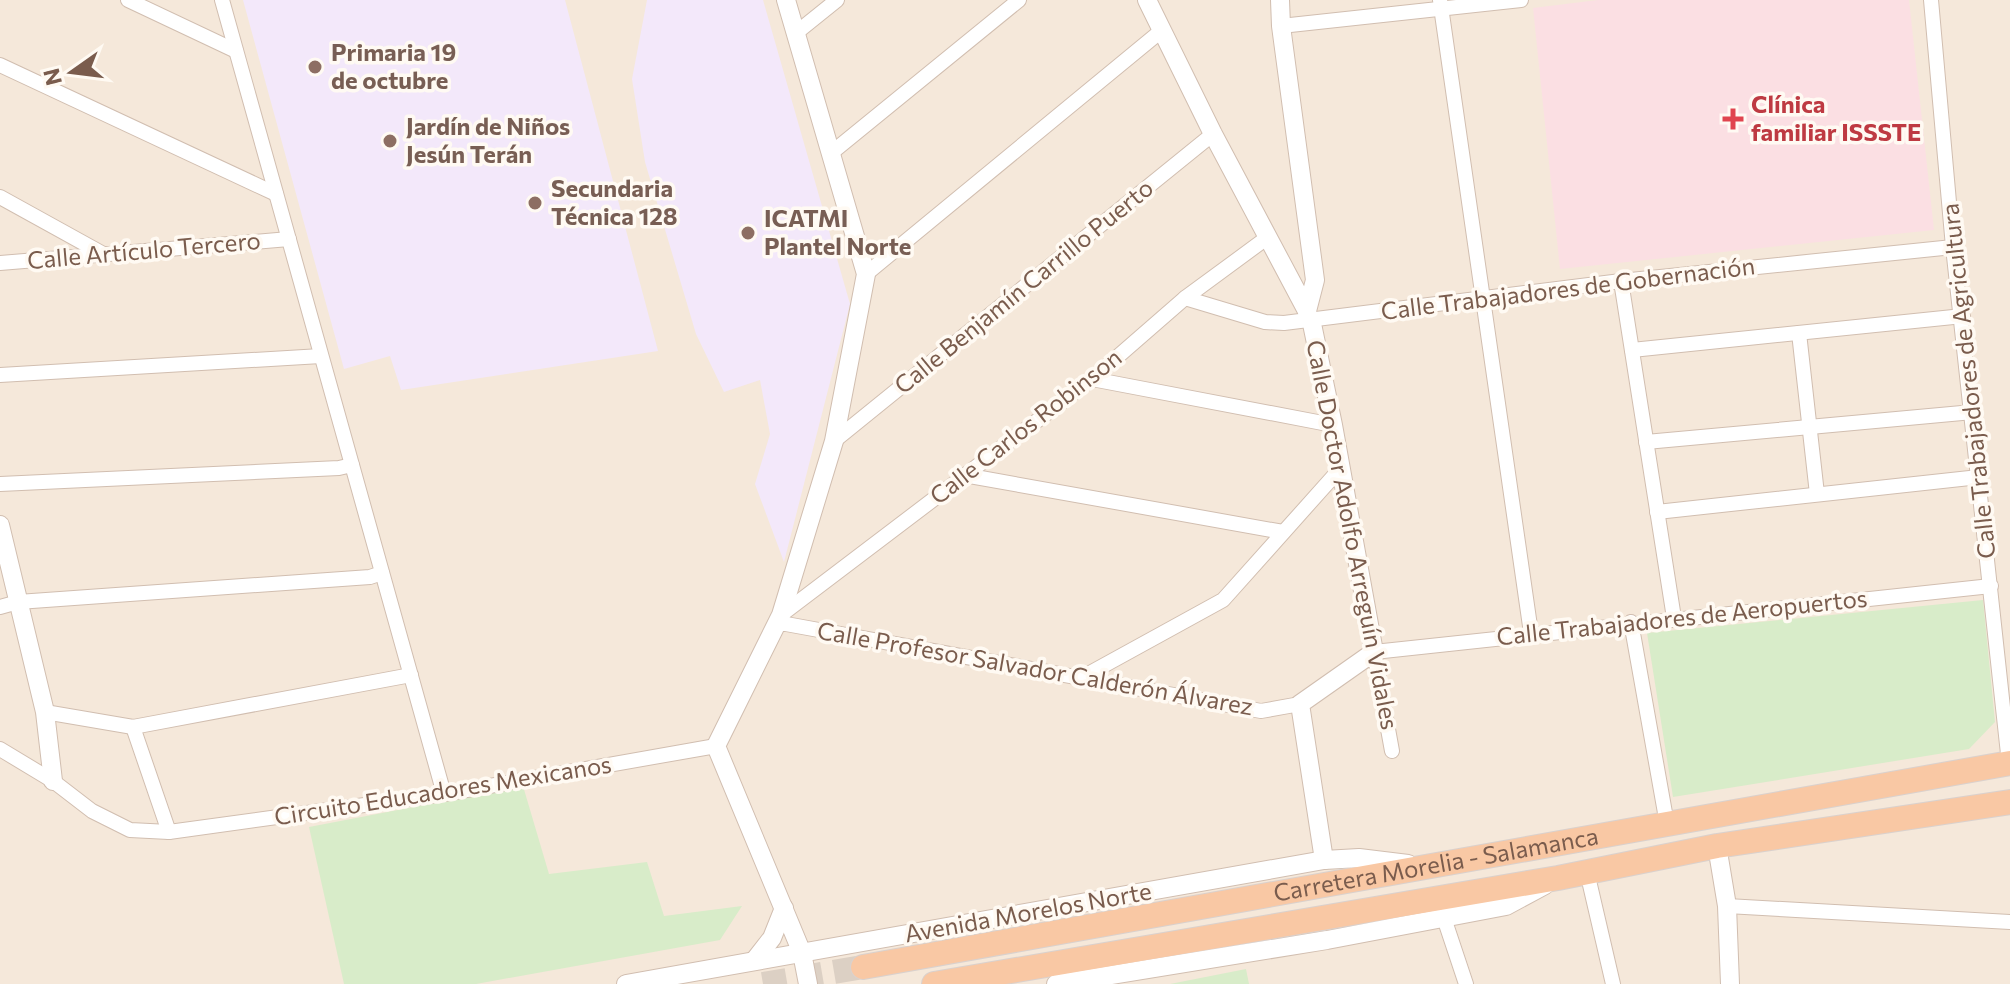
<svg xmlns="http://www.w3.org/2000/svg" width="2010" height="984" viewBox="0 0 2010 984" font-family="Commissioner,sans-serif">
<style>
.residential{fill:#f5e8da}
.education{fill:#f3e8fa}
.medical{fill:#fbdfe3}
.green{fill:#d8ecc9}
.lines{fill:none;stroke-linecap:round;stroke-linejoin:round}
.trunk-tunnel{stroke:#dcd0c4;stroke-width:24;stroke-dasharray:24 12;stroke-linecap:butt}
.minor-casing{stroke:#d1beb0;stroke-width:16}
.tertiary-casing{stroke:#d1beb0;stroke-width:20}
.trunk-casing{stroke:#dad1cd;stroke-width:26}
.minor{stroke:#fff;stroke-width:14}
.tertiary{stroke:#fff;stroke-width:18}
.trunk{stroke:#f9c8a4;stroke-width:24}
.education-dot{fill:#8d6e63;stroke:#fffaf3;stroke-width:3}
.health-dot{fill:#e0444e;stroke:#fffaf3;stroke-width:3}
.labels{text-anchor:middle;stroke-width:7;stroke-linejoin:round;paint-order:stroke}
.education-label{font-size:24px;font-weight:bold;fill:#785e54;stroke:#fffaf3;text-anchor:start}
.health-label{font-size:24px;font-weight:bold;fill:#be3a42;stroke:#fffaf3;text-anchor:start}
.street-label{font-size:24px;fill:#7a5c4d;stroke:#fffaf3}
</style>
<rect width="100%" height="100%" fill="#fdf6ec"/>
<!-- residential -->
<rect class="residential" x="0" y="0" width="2010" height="984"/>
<!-- education -->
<g class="education">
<path d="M243,0H565L658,351L401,390L390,356L344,369Z"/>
<path d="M647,0H763L850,304L784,562L755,484L770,434L760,380L724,392L696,334L645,162L632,79Z"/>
</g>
<!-- medical -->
<path class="medical" d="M1598,0H1909L1934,230L1560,269L1533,8Z"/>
<!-- green -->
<g class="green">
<path d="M1983,600L1995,722L1969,749L1673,797L1647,633Z"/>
<path d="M523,786L549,874L647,862L664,916L742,906L720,940L476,984H344L309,827Z"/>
<path d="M1246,969L1249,984H1170Z"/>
</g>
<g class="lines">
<!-- trunk-tunnel -->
<path class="trunk-tunnel" d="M763,984L863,967"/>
<!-- minor casing -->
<g class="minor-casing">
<g id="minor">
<path d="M128,0L236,51"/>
<path d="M222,0L444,794"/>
<path d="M1440,0L1531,633"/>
<path d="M1931,0L1953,247L2009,763"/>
<path d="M1281,26L1521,0"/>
<path d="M796,33L837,0"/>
<path d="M0,65L276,194"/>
<path d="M830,154L1019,0"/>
<path d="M0,197L105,255"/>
<path d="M0,263L289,239"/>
<path d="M866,274L1161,31"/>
<path d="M1621,281L1674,618"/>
<path d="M1185,298L1265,322L1284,323L1621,281L1953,247"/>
<path d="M1799,333L1817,494"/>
<path d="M1632,350L1963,316"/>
<path d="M0,375L321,356"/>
<path d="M1092,379L1333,425"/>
<path d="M834,441L1213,134"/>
<path d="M1646,442L1973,412"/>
<path d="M964,475L1283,532"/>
<path d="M0,484L339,468L352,465"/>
<path d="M1657,512L1979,477"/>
<path d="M0,607L18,602L370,577L382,573"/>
<path d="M781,615L1092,379L1185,298L1268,237"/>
<path d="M1631,622L1667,824"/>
<path d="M776,624H786L1261,711L1300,704"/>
<path d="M1081,678L1223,600L1340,469"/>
<path d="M45,712L133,727L411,675"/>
<path d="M133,727L169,832"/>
<path d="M0,749L53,781L92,811L130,830L169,832L444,794L716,746"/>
<path d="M1392,751L1374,652L1991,586"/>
<path d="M1587,872L1613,984"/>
<path d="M1727,906L2010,922"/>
<path d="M1444,918L1466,984"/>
</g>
</g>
<!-- tertiary casing -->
<g class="tertiary-casing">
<g id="tertiary">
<path d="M786,0L866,274L834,441L781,615L716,746L802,953L808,984"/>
<path d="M1147,0L1213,134L1307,311"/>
<path d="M1280,0L1281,26L1315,280L1307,311"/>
<path d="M1311,319L1333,425L1374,652L1300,704L1324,860"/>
<path d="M0,525L45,712L53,781"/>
<path d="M1717,846L1727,906L1730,984"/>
<path d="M754,961L772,938L784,908"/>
<path d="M626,984L1324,860L1359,858L1408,864"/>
<path d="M1056,984L1327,940L1506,906L1545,885"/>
</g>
</g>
<!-- trunk casing -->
<g class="trunk-casing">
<g id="trunk">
<path id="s1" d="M863,967L2010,763"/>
<path d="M934,984L1558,878L1717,846L2010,802"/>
</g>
</g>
<!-- minor -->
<use href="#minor" class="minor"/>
<!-- tertiary -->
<use href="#tertiary" class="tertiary"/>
<!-- trunk -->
<use href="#trunk" class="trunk"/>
</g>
<!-- markers -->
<g class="education-dot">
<circle cx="315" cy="67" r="8"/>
<circle cx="390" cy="141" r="8"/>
<circle cx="535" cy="203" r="8"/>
<circle cx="748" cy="233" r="8"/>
</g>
<path class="health-dot" d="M1729 107h8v8h8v8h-8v8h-8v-8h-8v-8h8z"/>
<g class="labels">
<!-- education labels -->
<g class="education-label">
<text x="331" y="61">Primaria 19<tspan x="331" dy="28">de octubre</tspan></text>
<text x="406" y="135">Jardín de Niños<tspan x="406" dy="28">Jesún Terán</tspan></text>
<text x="551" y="197">Secundaria<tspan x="551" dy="28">Técnica 128</tspan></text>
<text x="764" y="227">ICATMI<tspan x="764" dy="28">Plantel Norte</tspan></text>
</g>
<!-- health labels -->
<g class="health-label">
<text x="1751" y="113">Clínica<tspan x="1751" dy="28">familiar ISSSTE</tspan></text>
</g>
<!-- street labels -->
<g class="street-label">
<text transform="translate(144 251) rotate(-5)" y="8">Calle Artículo Tercero</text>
<text transform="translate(1024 287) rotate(-39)" y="8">Calle Benjamín Carrillo Puerto</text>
<text transform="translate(1568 289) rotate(-7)" y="8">Calle Trabajadores de Gobernación</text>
<text transform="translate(1969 381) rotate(-96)" y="8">Calle Trabajadores de Agricultura</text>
<text transform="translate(1026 427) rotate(-38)" y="8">Calle Carlos Robinson</text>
<text transform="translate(1352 535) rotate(79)" y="8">Calle Doctor Adolfo Arreguín Vidales</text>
<text transform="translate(1682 618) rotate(-6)" y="8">Calle Trabajadores de Aeropuertos</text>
<text transform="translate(1035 669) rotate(10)" y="8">Calle Profesor Salvador Calderón Álvarez</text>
<text transform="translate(443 791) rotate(-9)" y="8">Circuito Educadores Mexicanos</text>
<text dy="8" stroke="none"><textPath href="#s1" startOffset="582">Carretera Morelia - Salamanca</textPath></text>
<text transform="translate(1028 913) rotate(-10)" y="8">Avenida Morelos Norte</text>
</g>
</g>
<!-- north arrow -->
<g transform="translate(72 72) rotate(256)" stroke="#fffaf3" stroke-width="6" paint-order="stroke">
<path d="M0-6L14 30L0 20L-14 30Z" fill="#7a5c4d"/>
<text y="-12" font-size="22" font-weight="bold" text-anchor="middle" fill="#7a5c4d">N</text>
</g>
</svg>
